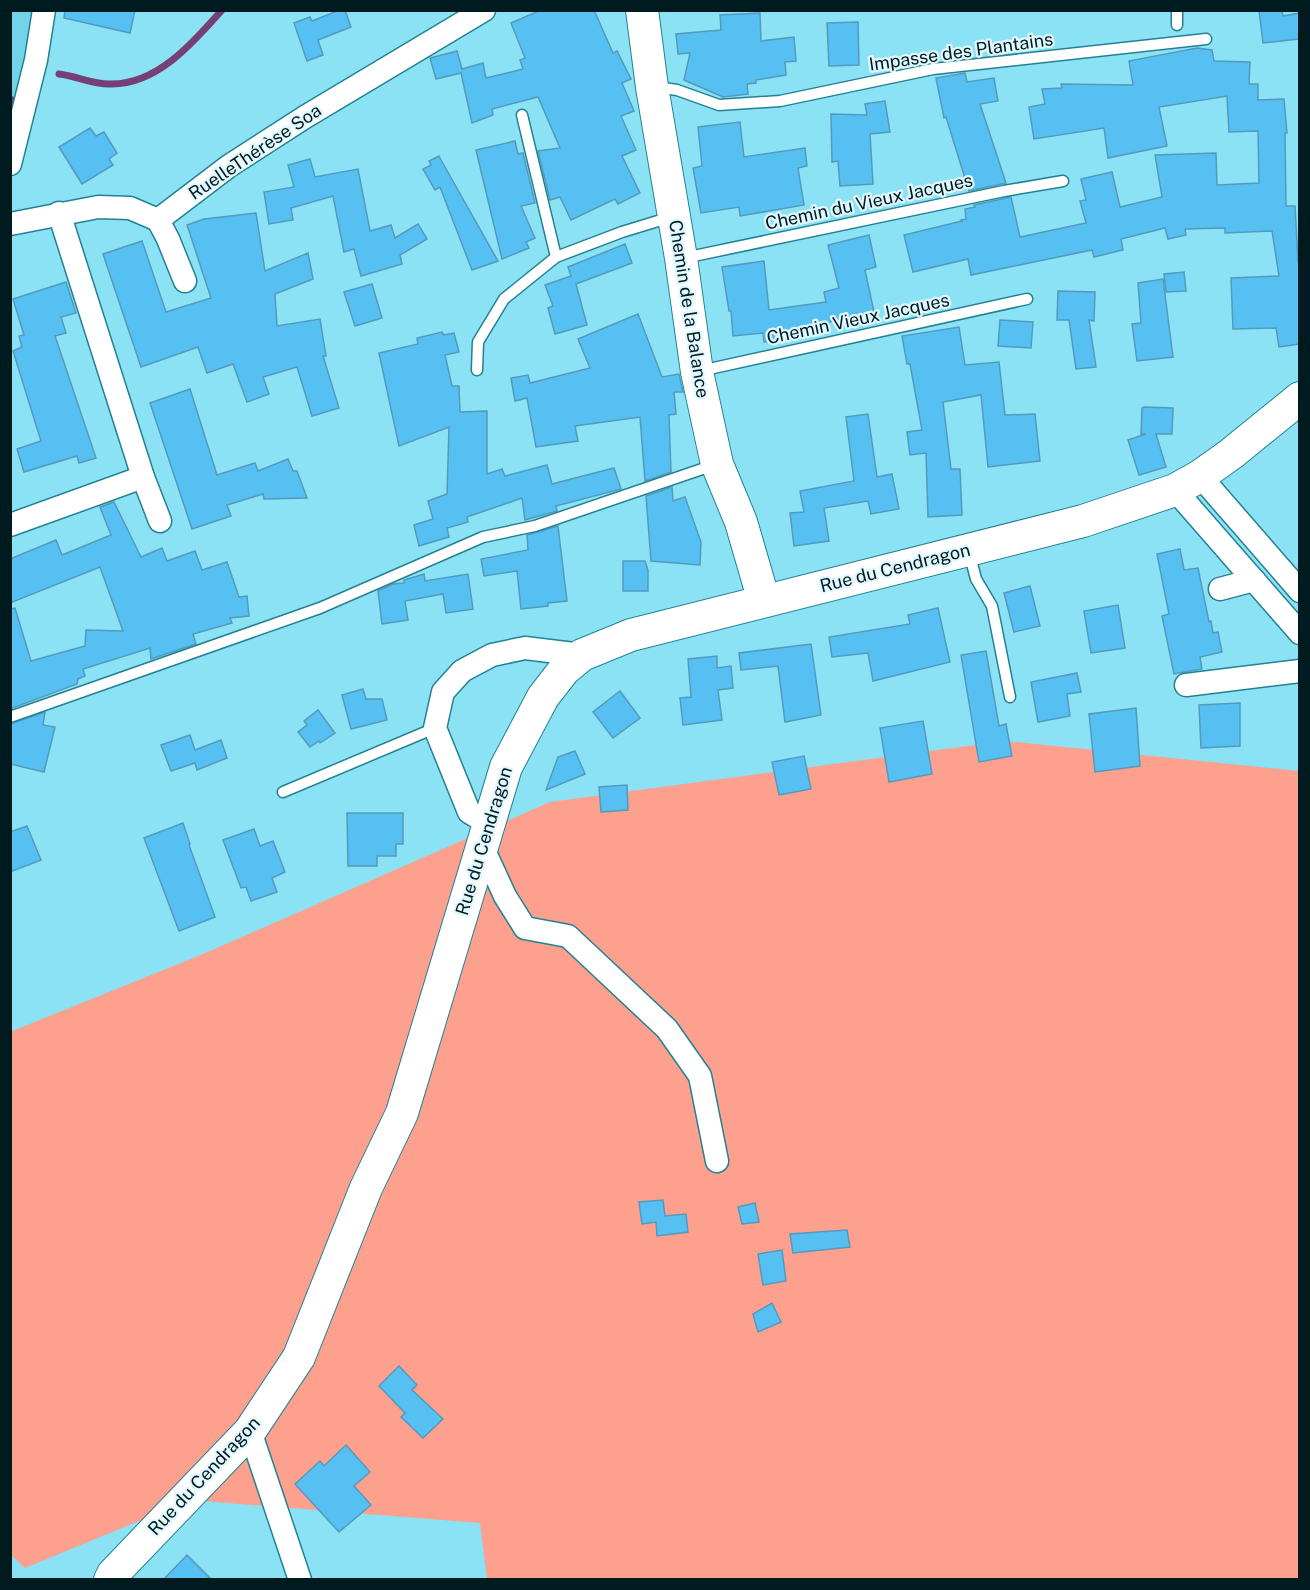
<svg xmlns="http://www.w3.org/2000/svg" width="1310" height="1590" viewBox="0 0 1310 1590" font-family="'Public Sans',sans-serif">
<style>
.built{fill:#72d4e8}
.green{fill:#fda08d}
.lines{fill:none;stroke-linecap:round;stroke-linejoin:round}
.stream{stroke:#753f77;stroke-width:7}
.building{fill:#56c0f3;stroke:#549abd;stroke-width:1.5}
.lane-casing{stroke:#228293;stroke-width:13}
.street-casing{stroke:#228293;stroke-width:25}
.secondary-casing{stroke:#228293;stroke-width:34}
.lane{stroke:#fff;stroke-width:10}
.street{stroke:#fff;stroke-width:22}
.secondary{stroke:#fff;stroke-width:32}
.labels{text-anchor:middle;stroke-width:4.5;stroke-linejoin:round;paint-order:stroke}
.street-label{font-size:18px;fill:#001b20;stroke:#e0f8fe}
</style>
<rect width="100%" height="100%" fill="#8be2f4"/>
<!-- built -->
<path class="built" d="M11,11H44L11,117Z"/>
<!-- green -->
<path class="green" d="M1005,741L1299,771V1579H487L480,1523L190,1500L25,1568L10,1554V1032L203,954L550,802Z"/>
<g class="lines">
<!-- stream -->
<g class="stream">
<path d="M59,74C76,76 92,84 109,84C156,86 193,43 222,10"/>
<path d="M10,102L12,100"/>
</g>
</g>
<!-- building -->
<g class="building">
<path d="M65,10H135L130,33L64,18Z"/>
<path d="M340,10H345L351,27L318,40L323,55L307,61L294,23L310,17L312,21Z"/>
<path d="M541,10H594L613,53L617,51L631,79L622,83L634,111L621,116L636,150L622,156L640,193L618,204L615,199L571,220L560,197L550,200L538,151L560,148L538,97L492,109L493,115L472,123L461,73L436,79L430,58L457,51L462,69L483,63L486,78L523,69L520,60L525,58L511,23Z"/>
<path d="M1259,10H1282L1283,16L1299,13V39L1263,43Z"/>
<path d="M760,13L761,41L794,37L796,61L785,62L786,75L756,80V83L747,84L748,94L723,97L684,80L690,53L678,54L676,34L721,30L720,15Z"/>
<path d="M858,22L859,65L829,66L827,23Z"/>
<path d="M1197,48L1212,50L1214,61L1250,62L1249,84H1258V100L1284,99L1287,133H1285L1286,206H1295L1298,261L1299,260V344L1279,347L1276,328L1233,329L1231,278L1279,276L1272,231L1225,233V228L1185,229L1186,235L1168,239L1165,228L1121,239L1123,250L1094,257L1092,250L971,275L968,259L913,272L904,235L962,221L961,220L966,219L965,209L975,207L974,205L1011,197L1020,237L1086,223L1080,201L1086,200L1081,179L1112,172L1120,207L1162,197L1155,155L1216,153L1217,185L1259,183L1258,131L1229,132L1227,96L1159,107L1167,146L1108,158L1104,128L1034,139L1029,107L1045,104L1042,89L1062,88L1061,84L1133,85L1129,61Z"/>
<path d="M965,73L967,82L994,78L998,101L980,104L1006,183L969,191L946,117L944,118L936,78Z"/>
<path d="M885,101L890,132L870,134L873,184L840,186L838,161L832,162L831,114L867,115L865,104Z"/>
<path d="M740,122L744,157L805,148L807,166L798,168L804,205L740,216L739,207L701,213L693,168L702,166L698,127Z"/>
<path d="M90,128L96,136L104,132L117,153L109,159L113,165L82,184L59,147Z"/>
<path d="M515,141L518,154L523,153L535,203L521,206L535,238L526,242L529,248L502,259L476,150Z"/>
<path d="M439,156L441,160L498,261L472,270L440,187L435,190L423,169L431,165L429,161Z"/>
<path d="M310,159L315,177L358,169L370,231L391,225L395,238L418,224L427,239L400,255L402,264L361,276L354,249L344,252L333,196L291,208L293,220L269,224L264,192L294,187L288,165Z"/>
<path d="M256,213L265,271L308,253L313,279L275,294L277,326L320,319L326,356H323L339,408L312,416L297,367L263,377L269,394L247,402L233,364L207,373L198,347L141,367L103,254L142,241L166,312L211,298L187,225L204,219Z"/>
<path d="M869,235L876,267L865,270L874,312L812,326L814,335L764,342L763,333L733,336L731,311H729L722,267L764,261L769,310L826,302L824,292L839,288L828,245Z"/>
<path d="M625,244L632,263L576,284L587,325L555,334L548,308L553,306L545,285L571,276L568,267Z"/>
<path d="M1184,272L1186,291L1166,292L1164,274Z"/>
<path d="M1163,279L1173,357L1137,361L1132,324L1141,323L1138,283Z"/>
<path d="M66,282L76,313L61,317L66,333L55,336L96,458L79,463L77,456L24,472L17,449L41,441L13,351L22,347L19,336L24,335L13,299Z"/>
<path d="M372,284L382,318L355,326L344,292Z"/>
<path d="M1058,291L1095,292L1094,321L1089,320L1096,367L1076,369L1069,320H1057Z"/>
<path d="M638,314L662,377L679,374L683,392H674L676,414L669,415L671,472L645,481L640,417L575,426L578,441L536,447L527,398L515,401L511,378L528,375L530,383L590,368L578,339Z"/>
<path d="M1000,320L1033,322L1031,348L998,346Z"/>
<path d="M959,327L965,365L999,362L1005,415L1035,414L1040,461L988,467L981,395L943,402L951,469H960L962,515L928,517L926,453L910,455L907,432L922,430L910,364H907L902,336Z"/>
<path d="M442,332L444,335L454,333L459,352L445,355L452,386H459L460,412L487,411V474L502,469L505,476L547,465L552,484L614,468L621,489L556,506L557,511L525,520L522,498L467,517L468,522L447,528L449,537L419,546L414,525L433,519L428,501L447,494L449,427L399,446L379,353L418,344L417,338Z"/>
<path d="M190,389L217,475L255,463L258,471L288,459L293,471H297L307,498L264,499L263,494L227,505L231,516L192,529L150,403Z"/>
<path d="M1144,407L1173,408L1172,434H1156L1166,467L1139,475L1128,440L1146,434H1141L1142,408Z"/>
<path d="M868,414L877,477L892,474L899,509L871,514L868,501L824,508L829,541L794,546L790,513L804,512L800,491L854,481L846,417Z"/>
<path d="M672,487L673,501L685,497L701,542L700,565L651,561L646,496Z"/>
<path d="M114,502L141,557L162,548L167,561L195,551L202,570L227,562L239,597L247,596L249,616L230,618L232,623L193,634L196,644L151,659L150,648L83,669L85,676L78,679L77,684L10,709V609L15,608L31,661L85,646L86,630L123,631L100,567L10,603V559L56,540L62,555L111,535L100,507Z"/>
<path d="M558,526L567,601L548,603V606L521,609L517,571L484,576L481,559L528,550L527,535Z"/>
<path d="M1180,549L1184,570L1198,568L1209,622L1211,621L1213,633L1218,632L1222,652L1200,657L1202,669L1174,674L1162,616L1169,614L1157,554Z"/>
<path d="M623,561H645L648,570V591H623Z"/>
<path d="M424,574L425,581L468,574L473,609L446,613L443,594L405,601L408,620L382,624L378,591L393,584L404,583V580Z"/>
<path d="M1030,586L1040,626L1014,632L1004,593Z"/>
<path d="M1118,605L1125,648L1091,653L1084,611Z"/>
<path d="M938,608L950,662L873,681L868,653L832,657L829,637L910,624L908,615Z"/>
<path d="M811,644L821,715L785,722L778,666L741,670L739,653Z"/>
<path d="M986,651L999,726L1006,724L1012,756L979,762L961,655Z"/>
<path d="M717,656V668L731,666L733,688L718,690L722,720L683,725L680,698L691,697L688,659Z"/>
<path d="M1077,673L1081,692L1067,694L1070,716L1038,722L1031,682Z"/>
<path d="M363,689L366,699H382L387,720L351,729L342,695Z"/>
<path d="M620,691L640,718L613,738L593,712Z"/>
<path d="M1240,703V746L1201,748L1199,705Z"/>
<path d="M1136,708L1140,766L1095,772L1089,714Z"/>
<path d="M318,710L335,733L320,743L319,741L310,747L298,732L307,725L304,721Z"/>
<path d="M45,712L43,725L55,727L44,772L10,764V724Z"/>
<path d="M923,721L932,774L889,782L880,728Z"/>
<path d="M190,735L195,750L221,740L227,758L197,770L195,763L171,771L161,745Z"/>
<path d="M575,751L585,774L546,790L558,757Z"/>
<path d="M804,756L811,789L779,795L772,762Z"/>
<path d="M627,785L628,810L601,812L599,787Z"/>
<path d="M347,813H403V844H396V856H377V866H348Z"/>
<path d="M183,823L190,844L189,845L215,917L179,931L144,838Z"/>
<path d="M27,826L41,860L10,872V832Z"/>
<path d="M254,829L260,846L273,841L285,872L272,878L277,892L251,901L246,887L241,888L223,840Z"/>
<path d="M663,1200L665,1216L686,1214L688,1232L657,1236L656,1222L642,1224L639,1202Z"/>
<path d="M755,1203L759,1222L742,1224L738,1207Z"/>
<path d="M847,1230L850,1247L793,1253L790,1234Z"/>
<path d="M782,1250L786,1281L763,1285L758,1254Z"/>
<path d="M772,1303L781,1322L758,1332L753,1314Z"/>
<path d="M399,1366L417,1385L412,1390L443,1419L423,1438L401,1417L405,1413L379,1386Z"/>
<path d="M346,1445L370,1472L354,1486L371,1505L339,1532L295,1484L320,1461L324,1466Z"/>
<path d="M187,1555L212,1580H163Z"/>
</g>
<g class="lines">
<!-- lane casing -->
<g class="lane-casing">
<g id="lane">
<path d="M1177,10V25"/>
<path d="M656,87L677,90L719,105L780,101L933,69L1206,39"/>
<path d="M522,115L556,257"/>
<path d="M684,258L1004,191L1063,181"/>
<path d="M477,370L478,342L504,299L556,257L622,232L671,217"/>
<path d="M700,371L1027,299"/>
<path d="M969,552L976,579L992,606L1010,697"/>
<path d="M10,717L320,608L483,537L535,526L714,465"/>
<path d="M283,792L435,728"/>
</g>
</g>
<!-- street casing -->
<g class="street-casing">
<g id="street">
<path d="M10,164L36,60L44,10"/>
<path d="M59,213L143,477L160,521"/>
<path d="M158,220L229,166L305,117L484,10"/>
<path d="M158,220L168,239L185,281"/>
<path d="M10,224L98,207L130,208L158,220"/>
<path d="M1200,476L1300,591"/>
<path d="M1175,490L1300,633"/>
<path d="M10,525L143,477"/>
<path d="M1220,589L1254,580"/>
<path d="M1186,685L1300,671"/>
<path d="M489,824L469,812L435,728L443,692L462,671L492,655L525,648L582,655"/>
<path d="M482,846L505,896L525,928L568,936L667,1029L700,1076L717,1161"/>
<path d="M250,1431L300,1580"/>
</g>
</g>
<!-- secondary casing -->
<g class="secondary-casing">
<g id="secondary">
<path d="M642,10L652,87L681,258L697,372L717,464L741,522L764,601"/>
<path d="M110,1580L113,1574L250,1431L299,1357L366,1188L402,1113L506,767L543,697L564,670L582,655L631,635L1083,521L1175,490L1200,476L1231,454L1300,398"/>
</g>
</g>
<!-- lane -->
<use href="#lane" class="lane"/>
<!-- street -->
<use href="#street" class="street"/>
<!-- secondary -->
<use href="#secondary" class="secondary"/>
</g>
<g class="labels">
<!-- street labels -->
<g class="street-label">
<text transform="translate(961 52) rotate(-8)" y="6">Impasse des Plantains</text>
<text transform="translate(255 152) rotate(-34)" y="6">RuelleThérèse Soa</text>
<text transform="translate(869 202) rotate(-12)" y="6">Chemin du Vieux Jacques</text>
<text transform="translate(689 309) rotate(81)" y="6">Chemin de la Balance</text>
<text transform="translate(858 319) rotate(-12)" y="6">Chemin Vieux Jacques</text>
<text transform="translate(895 568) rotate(-14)" y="6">Rue du Cendragon</text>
<text transform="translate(484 841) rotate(-73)" y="6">Rue du Cendragon</text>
<text transform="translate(204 1476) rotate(-47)" y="6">Rue du Cendragon</text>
</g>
</g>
<!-- border -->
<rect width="1310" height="1590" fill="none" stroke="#001b20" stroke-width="24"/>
</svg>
